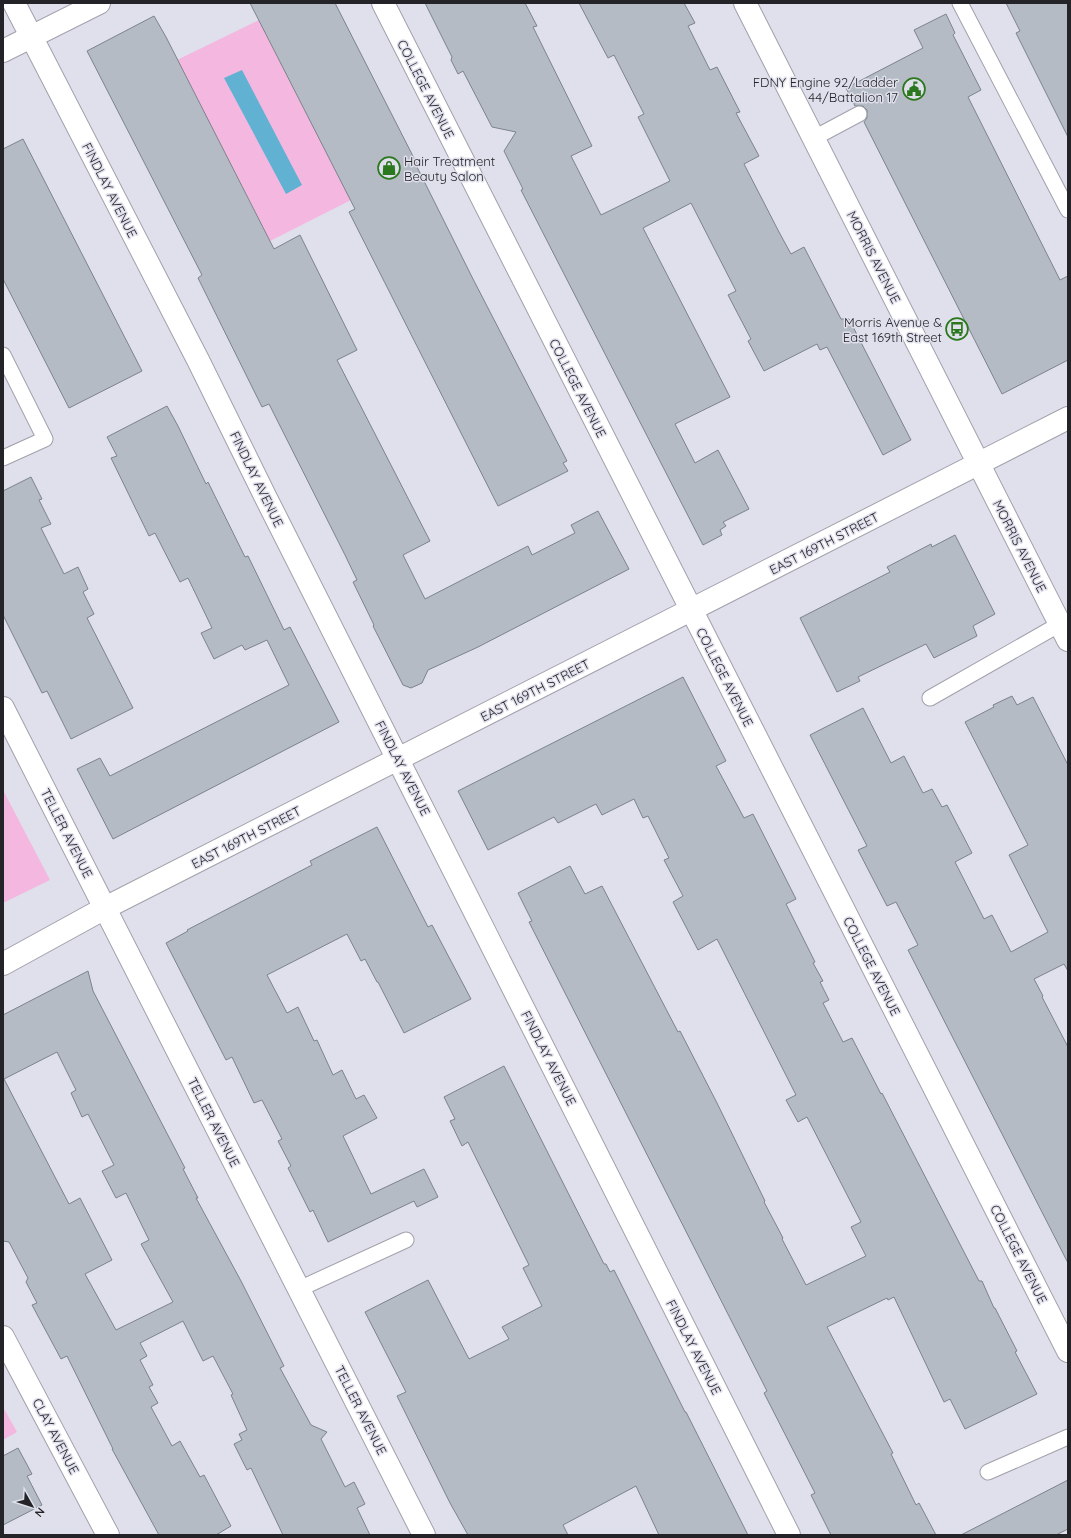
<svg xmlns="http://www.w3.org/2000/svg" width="1071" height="1538" viewBox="0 0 1071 1538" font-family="Quicksand,sans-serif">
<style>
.green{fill:#f4b7df}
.water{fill:#61b2d2}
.building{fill:#b4bbc4;stroke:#7c838c;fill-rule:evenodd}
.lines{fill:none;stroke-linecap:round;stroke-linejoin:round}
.lane-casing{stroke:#a0a1ab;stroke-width:17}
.street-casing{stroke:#a0a1ab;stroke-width:24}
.lane{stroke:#fff;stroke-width:15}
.street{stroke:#fff;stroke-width:22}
.labels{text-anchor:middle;stroke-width:3;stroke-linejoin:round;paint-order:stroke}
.poi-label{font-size:13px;fill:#242428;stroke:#dfe0ec;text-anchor:end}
.street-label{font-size:13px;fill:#242428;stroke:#dfe0ec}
</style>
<rect width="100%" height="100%" fill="#dfe0ec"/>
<!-- green -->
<g class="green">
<path d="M259,20L351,200L270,241L177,60Z"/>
<path d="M3,790L50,880L3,903Z"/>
<path d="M3,1407L17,1432L3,1440Z"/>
</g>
<!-- water -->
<path class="water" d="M242,70L302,185L286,194L224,78Z"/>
<!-- building -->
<g class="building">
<path d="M250,3H335L418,166L417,167L473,279L567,461L563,463L568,471L498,506L349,212L355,209Z"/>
<path d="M425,3H525L537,26L533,27L592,146L571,156L601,215L670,181L638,117L644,114L614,55L608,58L579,3H684L695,23L688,26L710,70L717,67L740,112L736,113L759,156L744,164L779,232L791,254L804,247L841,319H849L911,440L883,455L827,347L820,350L817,344L764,371L748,341L751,339L728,295L736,291L691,203L643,228L730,397L675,424L695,463L718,450L749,509L723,522L726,526L720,530L722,535L703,545L521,190L523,189L504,151L516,132L492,127L463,71L458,74L451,60L452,57Z"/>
<path d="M1006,3H1068V137L1016,33L1020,31Z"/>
<path d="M946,14L955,33L953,35L981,90L968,97L1060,280L1068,276V360L1002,394L864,122L867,118V110L863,106H855L846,88L923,48L914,30Z"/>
<path d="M154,16L166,37L274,249L300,235L357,350L337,360L430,541L403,555L425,599L528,546L532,555L575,533L571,525L598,511L629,569L478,647L428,670L422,683L411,688L403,685L373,626L374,625L353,582L357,580L345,555L269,404L262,407L198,278L202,275L87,51Z"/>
<path d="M23,139L142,371L69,408L3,279V149Z"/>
<path d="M167,406L178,426L206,484L208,482L245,557L248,556L284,630L290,627L339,722L113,839L77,769L100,758L110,776L289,685L267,640L245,650L242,645L214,659L201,633L212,628L188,578L180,582L155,533L149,536L111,458L117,456L107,437Z"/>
<path d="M31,477L42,499L39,500L51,524L41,528L64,574L78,567L88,589L83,592L94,614L87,618L133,708L71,739L47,691L42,693L3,615V491Z"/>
<path d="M955,535L995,614L973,626L977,636L934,658L926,644L858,677L860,681L837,692L800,618L890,572L887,567L931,544L932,547Z"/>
<path d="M683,677L726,761L716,766L744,818L753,814L796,899L786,904L815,962L813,963L823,981L820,982L829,1000L823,1003L843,1042L852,1038L881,1094L882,1093L979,1281H982L994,1308H995L1017,1351L1015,1352L1037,1394L965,1429L950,1399L944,1402L894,1297L888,1300L887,1298L827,1327L893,1453L891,1454L916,1505L919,1503L936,1535H831L811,1495L815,1493L764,1393L767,1391L529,922L532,921L518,893L570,866L585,894L602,886L678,1032L680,1031L717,1103L765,1201L764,1202L783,1238L782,1239L806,1285L866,1256L851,1227L861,1222L807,1117L798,1122L786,1100L796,1095L717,939L698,950L673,902L683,896L664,860L669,858L648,816L643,818L634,799L602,815L596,804L558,823L554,817L488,850L458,791Z"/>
<path d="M1012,696L1017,705L1033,697L1068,765V971L1064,964L1034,979L1043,996L1042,997L1068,1047V1263L908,950L918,945L896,902L887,906L858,850L867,846L810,735L863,708L891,763L904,756L923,793L932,789L942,807L947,805L972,853L955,862L984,919L992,915L1011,952L1048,932L1009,855L1028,845L965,722L994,707L993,705Z"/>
<path d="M377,827L428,927L432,925L471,999L404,1033L378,982H377L365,959L361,961L347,934L267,975L287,1013L298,1007L314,1041L317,1040L333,1075L342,1070L356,1099L364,1095L377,1118L343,1136L371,1194L424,1169L438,1197L417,1207L414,1201L328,1242L313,1210L310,1212L288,1168L291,1166L278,1141L282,1139L262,1100L254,1103L232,1057L226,1060L166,943L188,931L187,930L312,865L310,861Z"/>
<path d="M88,971L93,991L185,1168L183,1169L198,1198H196L241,1281L284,1366L280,1368L311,1425L327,1432L321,1439L345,1487L354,1482L365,1504L357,1508L370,1535H283L251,1468L247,1470L234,1444L242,1440L239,1434L247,1430L231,1395L233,1394L213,1356L203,1361L183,1321L140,1343L147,1356L140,1360L153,1385L149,1387L158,1403L151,1407L172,1446L180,1441L200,1477L204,1475L231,1526L216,1535H159L112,1449H113L67,1356L61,1359L32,1305L37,1303L26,1282L28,1278L9,1242L3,1241V1015ZM57,1052L76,1090L71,1093L82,1117L88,1114L114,1165L102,1171L116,1198L126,1193L149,1240L141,1244L173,1302L116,1330L85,1274L112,1260L80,1198L69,1204L4,1079Z"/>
<path d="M504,1066L604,1264H606L610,1272L614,1270L685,1412H686L748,1535H659L636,1486L563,1525L568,1535H468L450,1503L397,1396L406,1392L365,1312L428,1280L469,1359L509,1339L502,1327L542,1306L523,1268L529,1265L468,1142L462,1146L450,1121L455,1119L444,1097Z"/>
<path d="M18,1448L32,1474L27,1476L42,1505L3,1525V1456Z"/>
<path d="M1068,1480V1529L1056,1535H961Z"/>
</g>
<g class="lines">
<!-- lane casing -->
<g class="lane-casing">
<g id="lane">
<path d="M960,3L1068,210"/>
<path d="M814,138L859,114"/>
<path d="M3,355L45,439L3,458"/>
<path d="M930,698L1060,624"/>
<path d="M299,1289L406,1240"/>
<path d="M988,1472L1068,1437"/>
</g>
</g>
<!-- street casing -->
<g class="street-casing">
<g id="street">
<path d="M14,3L198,360L266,498L789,1535"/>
<path d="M383,3L1068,1351"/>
<path d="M745,3L1068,640"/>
<path d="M3,51L99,3"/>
<path d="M3,708L424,1535"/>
<path d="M3,964L105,908L1068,418"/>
<path d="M3,1337L108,1535"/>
</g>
</g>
<!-- lane -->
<use href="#lane" class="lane"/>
<!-- street -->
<use href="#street" class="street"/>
</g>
<!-- icons -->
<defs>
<g id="civic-ring" transform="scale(1.15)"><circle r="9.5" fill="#dfe0ec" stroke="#2c781e" stroke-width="1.5"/><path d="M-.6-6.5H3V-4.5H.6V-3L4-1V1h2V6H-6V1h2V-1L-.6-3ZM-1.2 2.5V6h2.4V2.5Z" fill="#2c781e"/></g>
<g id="shop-ring" transform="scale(1.15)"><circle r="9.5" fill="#dfe0ec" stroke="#2c781e" stroke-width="1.5"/><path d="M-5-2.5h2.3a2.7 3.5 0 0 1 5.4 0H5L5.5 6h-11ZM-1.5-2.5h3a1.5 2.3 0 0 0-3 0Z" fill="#2c781e"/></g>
<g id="bus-ring" transform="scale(1.15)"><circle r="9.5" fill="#dfe0ec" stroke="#2c781e" stroke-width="1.5"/><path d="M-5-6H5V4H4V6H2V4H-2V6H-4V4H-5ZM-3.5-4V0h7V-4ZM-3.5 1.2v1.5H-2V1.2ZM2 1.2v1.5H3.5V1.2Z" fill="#2c781e"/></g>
</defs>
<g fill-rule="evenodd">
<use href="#civic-ring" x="914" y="89"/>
<use href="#shop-ring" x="389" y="168"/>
<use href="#bus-ring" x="957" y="329"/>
</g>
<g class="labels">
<!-- poi labels -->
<g class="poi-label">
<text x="898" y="87">FDNY Engine 92/Ladder<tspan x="898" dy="15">44/Battalion 17</tspan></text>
<text x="404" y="166" text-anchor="start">Hair Treatment<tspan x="404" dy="15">Beauty Salon</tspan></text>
<text x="942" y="327">Morris Avenue &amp;<tspan x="942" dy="15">East 169th Street</tspan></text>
</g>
<!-- street labels -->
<g class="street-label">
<text transform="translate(426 89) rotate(63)" y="5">COLLEGE AVENUE</text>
<text transform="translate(110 190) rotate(63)" y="5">FINDLAY AVENUE</text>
<text transform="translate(874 257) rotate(63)" y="5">MORRIS AVENUE</text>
<text transform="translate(578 388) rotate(63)" y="5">COLLEGE AVENUE</text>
<text transform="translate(257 479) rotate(64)" y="5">FINDLAY AVENUE</text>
<text transform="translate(824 543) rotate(-27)" y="5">EAST 169TH STREET</text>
<text transform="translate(1020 546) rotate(63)" y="5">MORRIS AVENUE</text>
<text transform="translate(725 677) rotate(63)" y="5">COLLEGE AVENUE</text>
<text transform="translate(535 690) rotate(-27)" y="5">EAST 169TH STREET</text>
<text transform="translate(403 768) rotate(63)" y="5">FINDLAY AVENUE</text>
<text transform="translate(67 833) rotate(63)" y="5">TELLER AVENUE</text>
<text transform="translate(246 837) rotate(-27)" y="5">EAST 169TH STREET</text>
<text transform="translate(872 966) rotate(63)" y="5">COLLEGE AVENUE</text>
<text transform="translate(549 1058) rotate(63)" y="5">FINDLAY AVENUE</text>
<text transform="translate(214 1122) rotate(63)" y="5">TELLER AVENUE</text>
<text transform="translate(1019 1254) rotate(63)" y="5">COLLEGE AVENUE</text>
<text transform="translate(694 1347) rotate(63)" y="5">FINDLAY AVENUE</text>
<text transform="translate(361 1410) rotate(63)" y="5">TELLER AVENUE</text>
<text transform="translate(56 1436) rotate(62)" y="5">CLAY AVENUE</text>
</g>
</g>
<!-- border -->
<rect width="1071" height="1538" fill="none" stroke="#242428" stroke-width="8"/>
<!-- north arrow -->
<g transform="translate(32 1506) rotate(129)" stroke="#dfe0ec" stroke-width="3" paint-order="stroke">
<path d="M0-3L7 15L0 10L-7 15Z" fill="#242428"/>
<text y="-6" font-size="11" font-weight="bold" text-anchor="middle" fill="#242428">N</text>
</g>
</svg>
